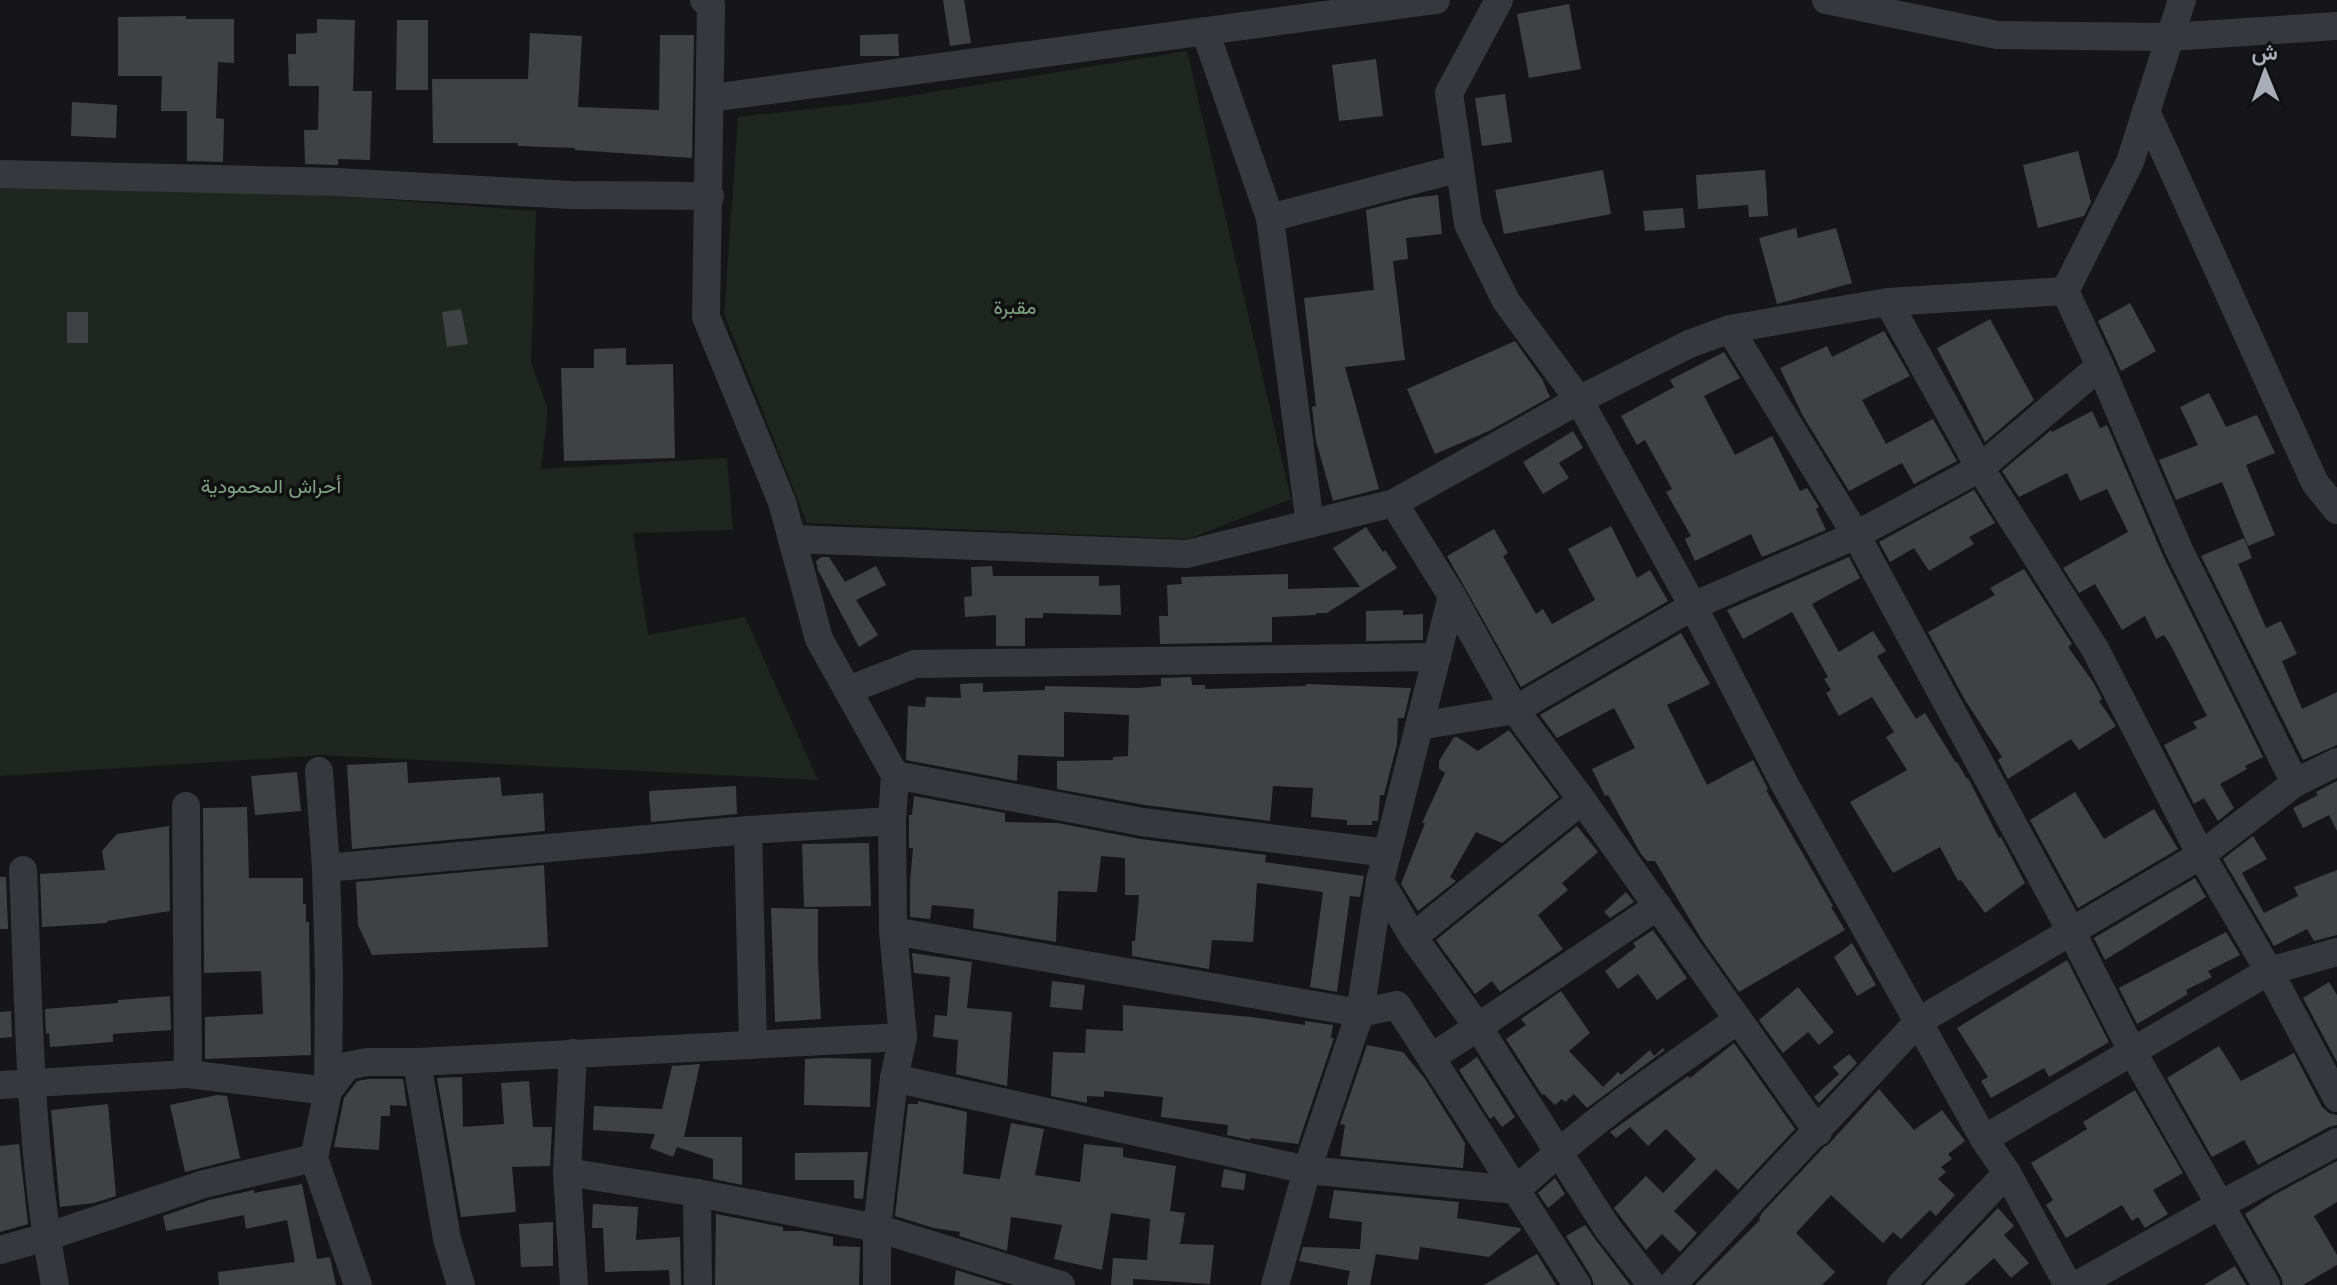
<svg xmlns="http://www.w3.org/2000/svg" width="2337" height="1285" viewBox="0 0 2337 1285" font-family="Helvetica,Vazirmatn,sans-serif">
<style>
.green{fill:#1e261f}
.building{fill:#404145}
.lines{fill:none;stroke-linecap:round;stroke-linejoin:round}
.street{stroke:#37383d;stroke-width:28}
.labels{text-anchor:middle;stroke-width:7;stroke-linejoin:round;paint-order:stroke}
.park-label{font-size:20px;fill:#7fa381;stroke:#111113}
</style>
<rect width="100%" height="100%" fill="#161618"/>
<!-- green -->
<g class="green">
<path d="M1187,51L1291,499L1188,539L807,523L724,314L738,117L872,102Z"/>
<path d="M0,187L298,193L536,211L531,362L548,410L541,469L727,458L733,530L633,533L648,635L745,617L818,780L321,755L0,776Z"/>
</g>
<!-- building -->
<g class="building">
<path d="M943,0H964L971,43L950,46Z"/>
<path d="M1569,4L1581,69L1529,78L1517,14Z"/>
<path d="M186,16V19H234V63L218,62L216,118L224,119L223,162L187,161V111H161L162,76H118V17Z"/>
<path d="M317,19L355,20L353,91H372L370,160L338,159V165L305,164L304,130H318L319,86H289L288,54H296V34L317,33Z"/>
<path d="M397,20H428V90H396Z"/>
<path d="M530,33L582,36L578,107L659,110L660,35H694L692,158L575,150V148L518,146V143H433L432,79H528Z"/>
<path d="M898,34L899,56H860V35Z"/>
<path d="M1376,59L1383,116L1339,121L1332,65Z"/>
<path d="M1505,94L1512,142L1482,146L1475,98Z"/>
<path d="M72,102L117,105L116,138L71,136Z"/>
<path d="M2078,151L2091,202L2084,216L2038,228L2023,165Z"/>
<path d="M1603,170L1611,214L1504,234L1495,190Z"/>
<path d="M1765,170L1768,216L1749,217L1748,205L1698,209L1696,175Z"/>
<path d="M1438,195L1442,234L1406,238L1408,259L1393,261L1405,360L1345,367L1379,489L1333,501L1316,441L1312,407L1316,406L1304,298L1374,290L1366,210L1413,198Z"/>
<path d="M1683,208L1685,228L1645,231L1643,211Z"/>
<path d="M1796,228L1798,238L1836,228L1852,283L1777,304L1759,238Z"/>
<path d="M2130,303L2156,351L2121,371L2098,321Z"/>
<path d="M461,309L468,344L447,347L442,312Z"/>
<rect x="67" y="312" width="21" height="31"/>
<path d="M1990,319L2034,400L1985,442L1937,348Z"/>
<path d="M1884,331L1910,376L1862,400L1886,444L1933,419L1957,461L1914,484L1902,463L1849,491L1803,416L1780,368L1827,346L1832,357Z"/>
<path d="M1515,341L1542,379L1550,397L1489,431L1435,454L1407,389Z"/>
<path d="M626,348V365L673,364L675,458L564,461L561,368H594V349Z"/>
<path d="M1724,352L1740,378L1704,396L1735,455L1772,436L1800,491L1807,488L1819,507L1816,509L1826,530L1762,557L1751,534L1695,561L1685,539L1691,536L1666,492L1672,489L1645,440L1637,445L1621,416L1674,387L1670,380Z"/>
<path d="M2209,393L2226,427L2257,415L2275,453L2246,465L2275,535L2248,546L2222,482L2176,500L2159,460L2198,445L2180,407Z"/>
<path d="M2092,411L2100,428L2107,425L2164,558L2263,757L2245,766L2247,769L2220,784L2234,808L2218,821L2204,798L2194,804L2164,745L2197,728L2193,722L2207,716L2170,644L2164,635L2156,639L2145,616L2122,630L2095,584L2079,593L2063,568L2128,532L2107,489L2080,501L2067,473L2019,497L2002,471L2051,430L2052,432Z"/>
<path d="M1573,431L1583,448L1559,463L1569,478L1543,494L1523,462Z"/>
<path d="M1974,490L1995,523L1969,537L1974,544L1929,571L1914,548L1890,562L1879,542Z"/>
<path d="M1611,526L1637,578L1650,570L1668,601L1521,687L1447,556L1494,529L1508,553L1503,556L1536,614L1543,609L1552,624L1595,600L1568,549Z"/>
<path d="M1366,527L1383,552L1385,550L1397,568L1327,613H1316V615L1272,617V642L1160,644L1159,616H1168L1167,585L1182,584L1181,577L1288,574V589L1360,587L1333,548Z"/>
<path d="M2244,538L2252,558L2238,564L2266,628L2281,621L2297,654L2282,661L2302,709L2337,692V745L2303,760L2201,556Z"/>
<path d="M822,557H829L845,582L876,566L886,585L856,600L878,635L859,647L818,570L816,561Z"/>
<path d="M1849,557L1860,578L1812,604L1839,652L1873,631L1886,651L1877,656L1916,719L1925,713L1956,763L1957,762L1967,779L1968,778L1999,838L2001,837L2025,883L1985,913L1961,880L1958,881L1940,847L1893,873L1850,802L1907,770L1886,737L1894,732L1872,697L1839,716L1826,693L1831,690L1824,679L1828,677L1792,612L1743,639L1727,610Z"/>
<path d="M992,566L993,576H1099V586L1120,585L1121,615L1043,613V618H1025V646H996V615L965,617L964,597L972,596L971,567Z"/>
<path d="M2024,569L2072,644L2068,647L2093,682L2102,699L2099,701L2116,726L2079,750L2071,739L2008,779L1998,760L2002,757L1965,700L1928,632L1995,595L1990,588Z"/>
<path d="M1403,610V615L1423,614V640L1366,641V611Z"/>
<path d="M1681,633L1710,684L1667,705L1707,785L1753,760L1768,789L1766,790L1833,906L1831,907L1845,930L1739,992L1702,940L1655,861H1647L1641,854L1608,795L1605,796L1592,769L1635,748L1614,708L1557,738L1540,715Z"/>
<path d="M1191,677L1192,685H1205V689L1306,686V684L1411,688L1404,718H1398L1397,744L1384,795H1380L1378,821H1372V825H1347V820L1311,817L1313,788L1273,786L1270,821L1145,805L1057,789V761L1113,760V757L1128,756L1129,715L1064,712V757L1018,755L1017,781L906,760L908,706L925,707L926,697L961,698L960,684L983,683V692L1045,690V686L1138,688L1161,686V678Z"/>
<path d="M1509,730L1559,797L1502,843L1476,832L1450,877L1456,881L1418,911L1401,884L1425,823H1422L1445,773L1439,769V761L1454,737H1457L1478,751Z"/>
<path d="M407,762L408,783L500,777L502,796L543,793L545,831L352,849L347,765Z"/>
<path d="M297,772L301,811L255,815L251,776Z"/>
<path d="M2337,781V831L2329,815L2303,828L2293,808L2318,795L2316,792Z"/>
<path d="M736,786L737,814L651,822L649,791Z"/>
<path d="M2075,792L2104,839L2154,809L2178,849L2078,908L2030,820Z"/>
<path d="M914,796L1005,813V822L1058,823L1140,839L1266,855L1265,862L1364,876L1360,897L1350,896L1337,992L1310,987L1323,892L1257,883L1253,942L1212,940L1209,969L1132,956V941H1135L1139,895H1125V858L1101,856L1097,892L1058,891L1056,942L973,928L974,909L932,905L930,919L910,917V882L913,848H909V815H912Z"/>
<path d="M247,807L249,878H303V904H306V922H309L311,1055L205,1059V1017L263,1014L261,971L204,973L203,808Z"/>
<path d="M169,826L170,911L107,921V923L42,927L40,874L105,870L102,851L117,834Z"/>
<path d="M1577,826L1598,852L1562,883L1568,890L1538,915L1563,949L1500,992L1492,981L1475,994L1436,940Z"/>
<path d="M2253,836L2267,859L2242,873L2264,913L2298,896L2294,887L2337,870V935L2314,941L2307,929L2274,946L2223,859Z"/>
<path d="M869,843L871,906L804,907L802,844Z"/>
<path d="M544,865L548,947L372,955L358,925L356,882Z"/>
<path d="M0,877H6L8,929H0Z"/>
<path d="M2195,878L2206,897L2105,960L2094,938Z"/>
<path d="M1626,892L1634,902L1610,918L1604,912Z"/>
<path d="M771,908L818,909V962L821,1019L775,1022Z"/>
<path d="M1653,930L1687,978L1657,1000L1638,974L1618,989L1605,971L1636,947L1633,943Z"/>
<path d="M2226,932L2240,955L2208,971L2212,977L2186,990L2188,994L2137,1024L2119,988Z"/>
<path d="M1852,943L1876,985L1857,996L1834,957Z"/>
<path d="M912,953L972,962L967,1008L1012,1012L1007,1086L956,1074L958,1040L933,1037L935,1015L947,1016L950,977L914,973Z"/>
<path d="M2067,960L2109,1042L2049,1077L2044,1068L1991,1098L1981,1081L1988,1077L1957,1028Z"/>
<path d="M1052,981L1085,985L1082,1010L1050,1007Z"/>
<path d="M2329,982L2337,995V1062L2303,998Z"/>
<path d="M1798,987L1834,1032L1819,1045L1808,1032L1783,1053L1759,1020Z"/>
<path d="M1561,991L1590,1033L1569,1051L1603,1087L1618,1072L1621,1075L1650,1050L1654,1056L1663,1048L1665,1050L1587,1108L1574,1094L1565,1102L1562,1099L1555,1105L1544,1094L1542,1095L1506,1039L1526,1025L1521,1019Z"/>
<path d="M170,996L171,1030L113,1034V1042L50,1047L49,1033L46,1034L45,1009L118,1003V1000Z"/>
<path d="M1123,1005L1251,1017L1305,1025V1021L1333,1025L1331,1038H1334L1298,1144L1250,1138V1140L1227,1135L1228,1125L1161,1117L1163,1097L1104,1091V1097L1087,1096V1103L1051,1096L1053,1052L1085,1053L1086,1029L1123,1031Z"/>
<path d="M11,1011L12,1037L0,1038V1012Z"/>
<path d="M1734,1043L1795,1129L1738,1190L1716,1169L1674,1211L1697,1233L1680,1252L1662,1234L1646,1250L1614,1208L1646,1176L1663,1193L1696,1159L1666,1129L1648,1146L1630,1127L1616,1138L1610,1132L1688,1076L1690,1078Z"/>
<path d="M1367,1045L1403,1052L1425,1079L1465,1143L1463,1168L1340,1156L1345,1125L1340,1124Z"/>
<path d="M2219,1046L2241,1081L2294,1053L2322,1107L2329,1113L2337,1115V1125L2329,1127L2258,1165L2244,1140L2212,1157L2167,1078Z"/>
<path d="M1849,1054L1857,1063L1819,1103L1814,1097L1839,1074L1833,1067Z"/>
<path d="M1477,1057L1515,1117L1502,1127L1494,1116L1490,1119L1459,1070Z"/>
<path d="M821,1058L871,1059L870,1107L804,1105L805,1059Z"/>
<path d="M700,1064L684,1137H742V1185L713,1179V1159L677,1147L673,1157L650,1148L655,1134L593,1130L594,1106L662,1109L672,1066Z"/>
<path d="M462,1077L463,1127L504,1124L501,1083L529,1081L533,1127H552L550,1166L512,1167L516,1212L461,1217L437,1078Z"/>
<path d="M369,1079H403L407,1106L390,1105V1116H381L379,1150L334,1147L344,1098L357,1081Z"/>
<path d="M1879,1089L1914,1130L1942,1110L1965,1141L1948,1154L1952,1159L1941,1167L1946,1172L1938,1179L1955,1195L1936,1216L1930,1210L1901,1239L1893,1232L1883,1243L1831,1195L1796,1233L1835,1272L1822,1285H1695L1760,1220L1759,1219L1762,1213L1824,1147L1828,1145Z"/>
<path d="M2135,1090L2183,1173L2153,1190L2168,1214L2145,1228L2138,1217L2132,1221L2122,1205L2066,1238L2046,1205L2053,1200L2031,1163L2087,1129L2083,1122Z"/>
<path d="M217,1095L227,1096L240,1158L185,1172L170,1105Z"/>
<path d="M918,1101L967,1112L963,1174L1000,1179L1011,1123L1044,1129L1035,1175L1080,1182L1084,1144L1123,1148V1157L1176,1166L1170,1211L1185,1213L1180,1244L1214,1245L1210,1284L1133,1279V1285H1111L1113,1258L1147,1260L1150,1219L1111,1213L1102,1270L1054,1259L1062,1225L1011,1217L1007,1251L959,1236L960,1232L934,1228L895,1216L908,1104H918Z"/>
<path d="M108,1104L116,1196L94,1203L60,1207L51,1110Z"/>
<path d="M19,1144L28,1224L0,1232V1146Z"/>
<path d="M868,1152L863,1199L854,1198V1180H795V1153Z"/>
<path d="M2337,1161V1202L2314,1216L2337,1255V1265L2303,1285H2283L2281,1277L2245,1214L2274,1195Z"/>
<path d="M1224,1169L1246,1174L1244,1190L1221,1187Z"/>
<path d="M1555,1178L1565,1194L1548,1208L1538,1193Z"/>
<path d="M302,1184L317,1259L330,1257L336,1285H219L218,1272L295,1262L287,1220L246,1229L244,1215L166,1231L163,1216L209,1200L254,1190V1193Z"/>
<path d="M1334,1190L1459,1202L1457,1218L1520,1228L1521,1230L1489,1257L1420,1247L1418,1260L1376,1254L1370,1285H1347L1350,1271L1299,1261L1303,1247L1360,1249L1362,1222L1329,1218Z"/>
<path d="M593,1204L638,1207L636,1240L680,1237L681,1285H670L669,1270L605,1272L603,1228H592Z"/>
<path d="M1998,1208L2014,1226L2004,1235L2029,1263L2011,1278L1994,1258L1964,1285H1924Z"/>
<path d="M716,1214L783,1227V1231H802L833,1237V1246L860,1247L859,1285H715Z"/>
<path d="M553,1222V1266L521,1267L519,1224Z"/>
<path d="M1585,1225L1595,1239L1630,1285H1594L1591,1276L1566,1236Z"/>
<path d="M1537,1254L1556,1285H1484Z"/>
<path d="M2235,1266L2246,1285H2204Z"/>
<path d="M956,1270L1004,1285H954Z"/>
</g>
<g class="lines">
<!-- street -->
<g class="street">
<path d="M704,0L711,5L706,317L782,502L819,639L895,775L892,821L893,931L903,1037L894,1078L877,1228V1285"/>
<path d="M1499,0L1449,93L1468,224L1506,301L1579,400L1693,606L1784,783L1984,1139L2007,1173L2068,1285"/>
<path d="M1826,0L1997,35L2170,37L2337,26"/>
<path d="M1205,31L1270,218L1310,524"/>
<path d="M711,98L1436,0"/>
<path d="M2146,111L2315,483L2337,510"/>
<path d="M0,174L336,182L571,195L710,196"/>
<path d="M1270,218L1460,168"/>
<path d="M2065,291L2100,366L2179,550L2295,783"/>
<path d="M2065,291L2130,162L2182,0"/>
<path d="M1888,302L1980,468L2095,649L2201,855L2269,971L2337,1098"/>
<path d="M1730,329L1856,535L2072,933L2132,1051L2266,1285"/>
<path d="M1394,503L1452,596L1515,710L1582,800L1818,1132"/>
<path d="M792,539L1187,554L1394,503L1579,400L1689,344L1730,329L1888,302L2065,291"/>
<path d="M848,690L915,664L1437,657"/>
<path d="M1419,726L1515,710L1693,606L1856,535L1980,468L2100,366"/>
<path d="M319,771L326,868L329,975L328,1091L314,1158L358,1285"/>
<path d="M895,775L1142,822L1387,853"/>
<path d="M186,806L188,1074"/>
<path d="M748,830L753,1043"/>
<path d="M326,868L748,830L892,821"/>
<path d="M23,870C29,1008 29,1149 55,1285"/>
<path d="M1380,881L1413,937L1478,1027L1608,1229L1652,1285"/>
<path d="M893,931L1360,1013L1397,1005L1577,1285"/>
<path d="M1413,937L1582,800"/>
<path d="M573,1053L567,1172L574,1285"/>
<path d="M1432,1057L1478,1027L1658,906"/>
<path d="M417,1062L447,1239L461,1285"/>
<path d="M894,1078L1307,1170L1516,1190C1559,1151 1604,1114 1651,1081C1680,1060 1709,1041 1737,1020"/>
<path d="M0,1085L188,1074L328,1091L347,1066L367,1062H417L903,1037"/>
<path d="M1984,1139L2269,971L2337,952"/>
<path d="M567,1172L697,1193L877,1228L1061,1285"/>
<path d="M697,1193L698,1285"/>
<path d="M0,1250L46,1237L204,1184L314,1158"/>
<path d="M1275,1285L1307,1170L1360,1013L1380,881L1452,596"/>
<path d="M1672,1285L1919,1021L2201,855L2295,783L2337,762"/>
<path d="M1901,1285L2007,1173"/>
<path d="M2077,1285L2220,1205L2337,1142"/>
</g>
</g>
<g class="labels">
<!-- park labels -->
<g class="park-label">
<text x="1015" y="314">مقبرة</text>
<text x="271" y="493">أحراش المحمودية</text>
</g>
</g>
<!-- north arrow -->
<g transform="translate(2265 72) rotate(359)" stroke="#111113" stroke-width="6" paint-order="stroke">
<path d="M0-6L14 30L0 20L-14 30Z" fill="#a8adb8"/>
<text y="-12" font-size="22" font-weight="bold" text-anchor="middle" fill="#a8adb8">ش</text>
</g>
</svg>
